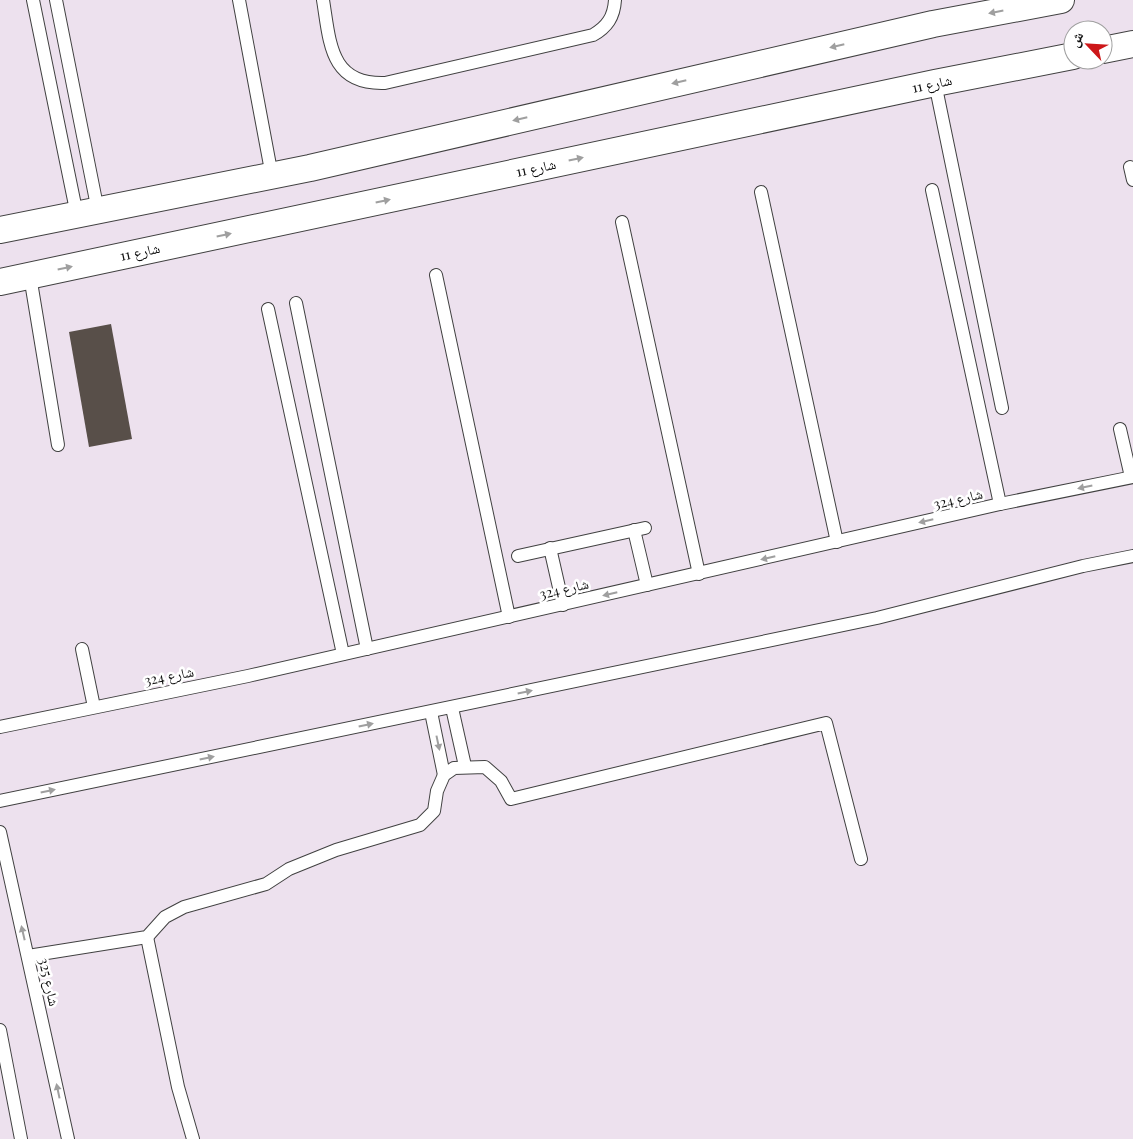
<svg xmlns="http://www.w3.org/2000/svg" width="1133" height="1139" viewBox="0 0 1133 1139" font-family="'Playfair Display','Noto Naskh Arabic',serif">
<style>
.industrial{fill:#ede1ee;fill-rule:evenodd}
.building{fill:#584f49}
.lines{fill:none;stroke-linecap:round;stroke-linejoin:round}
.service-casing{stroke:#414141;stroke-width:14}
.minor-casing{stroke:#414141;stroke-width:28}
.service{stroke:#fff;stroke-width:12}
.minor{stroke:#fff;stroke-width:26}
.oneway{fill:#9f9f9f}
.labels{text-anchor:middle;stroke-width:5;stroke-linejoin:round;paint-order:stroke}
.street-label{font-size:14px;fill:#0e0e0e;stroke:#fff}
</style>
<rect width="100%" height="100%" fill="#fffcef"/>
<!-- industrial -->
<path class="industrial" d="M0,0H1133V1139H0ZM1073,30H1103V60H1073Z"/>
<!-- building -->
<path class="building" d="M111,324L132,439L89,447L69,332Z"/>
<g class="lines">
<!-- service casing -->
<g class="service-casing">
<g id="service">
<path d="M33,0L77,215"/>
<path d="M56,0L98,211"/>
<path d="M239,0L272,176"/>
<path d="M323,0C330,43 330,85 385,83L593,35C607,27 614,17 615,0"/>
<path d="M935,83L1002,408"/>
<path d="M1130,167L1133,180"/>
<path d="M932,190L1000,504"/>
<path d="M761,192L837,542"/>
<path d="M622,222L699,574"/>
<path d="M436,275L509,617"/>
<path d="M30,276L58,445"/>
<path d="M296,303L367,649"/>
<path d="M268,309L343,654"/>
<path d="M1120,429L1131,477"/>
<path d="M634,530L647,585"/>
<path d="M550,548L563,605"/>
<path d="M518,556L645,528"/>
<path d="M82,649L94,707"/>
<path d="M452,708L465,766"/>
<path d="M431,712L444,775"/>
<path d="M0,727L248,676L1000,504L1133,477"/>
<path d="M0,801L877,618L1083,566L1133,556"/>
<path d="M0,832L68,1139"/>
<path d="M147,937L178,1087L193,1139"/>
<path d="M28,956L147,937L165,917L184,907L266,884L289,869L336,850L420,825L434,811L437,791L444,775L454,768L485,767L501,781L511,799L826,723L861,859"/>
<path d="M0,1030L21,1139"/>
</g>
</g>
<!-- minor casing -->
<g class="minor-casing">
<g id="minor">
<path d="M1103,50L1133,44"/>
<path d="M0,230L310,168L933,24L1061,0"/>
<path d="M0,282L935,83L1073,56"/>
</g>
</g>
<!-- service -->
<use href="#service" class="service"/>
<!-- minor -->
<use href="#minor" class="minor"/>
</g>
<!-- one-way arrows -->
<defs><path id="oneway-solid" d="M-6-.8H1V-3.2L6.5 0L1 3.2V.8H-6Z" transform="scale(1.25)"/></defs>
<g class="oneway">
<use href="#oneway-solid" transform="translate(996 12) rotate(169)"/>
<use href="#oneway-solid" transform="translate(837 46) rotate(167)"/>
<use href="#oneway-solid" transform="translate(679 82) rotate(167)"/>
<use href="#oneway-solid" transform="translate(520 119) rotate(167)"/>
<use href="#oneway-solid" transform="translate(576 159) rotate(-12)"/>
<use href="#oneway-solid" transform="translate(383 201) rotate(-12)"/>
<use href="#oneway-solid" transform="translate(224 235) rotate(-12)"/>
<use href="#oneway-solid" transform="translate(65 268) rotate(-12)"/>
<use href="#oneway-solid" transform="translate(1085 487) rotate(168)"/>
<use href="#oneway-solid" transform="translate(926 521) rotate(167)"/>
<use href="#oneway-solid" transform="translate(768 558) rotate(167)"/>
<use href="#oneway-solid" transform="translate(610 594) rotate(167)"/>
<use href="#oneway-solid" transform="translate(525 692) rotate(-12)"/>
<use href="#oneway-solid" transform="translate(366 725) rotate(-12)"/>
<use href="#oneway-solid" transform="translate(438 743) rotate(78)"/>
<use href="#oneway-solid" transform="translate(207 758) rotate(-12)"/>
<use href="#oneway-solid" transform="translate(48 791) rotate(-12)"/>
<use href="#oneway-solid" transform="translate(23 933) rotate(-103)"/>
<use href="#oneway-solid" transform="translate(58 1091) rotate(-102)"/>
</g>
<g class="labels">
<!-- street labels -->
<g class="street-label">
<text transform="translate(932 84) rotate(-12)" y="5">شارع 11</text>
<text transform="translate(536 168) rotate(-12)" y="5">شارع 11</text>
<text transform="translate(140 252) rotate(-12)" y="5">شارع 11</text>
<text transform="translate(958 499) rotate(-13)" y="5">شارع 324</text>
<text transform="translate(564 589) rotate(-13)" y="5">شارع 324</text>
<text transform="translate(169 676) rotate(-11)" y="5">شارع 324</text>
<text transform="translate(49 982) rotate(77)" y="5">شارع 325</text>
</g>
</g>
<!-- north arrow -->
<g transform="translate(1088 45) rotate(295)"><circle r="24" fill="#ffffff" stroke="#9f9f9f"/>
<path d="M0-4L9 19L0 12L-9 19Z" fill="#cd1719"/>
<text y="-8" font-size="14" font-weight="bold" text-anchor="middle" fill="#0e0e0e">ش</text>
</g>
</svg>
